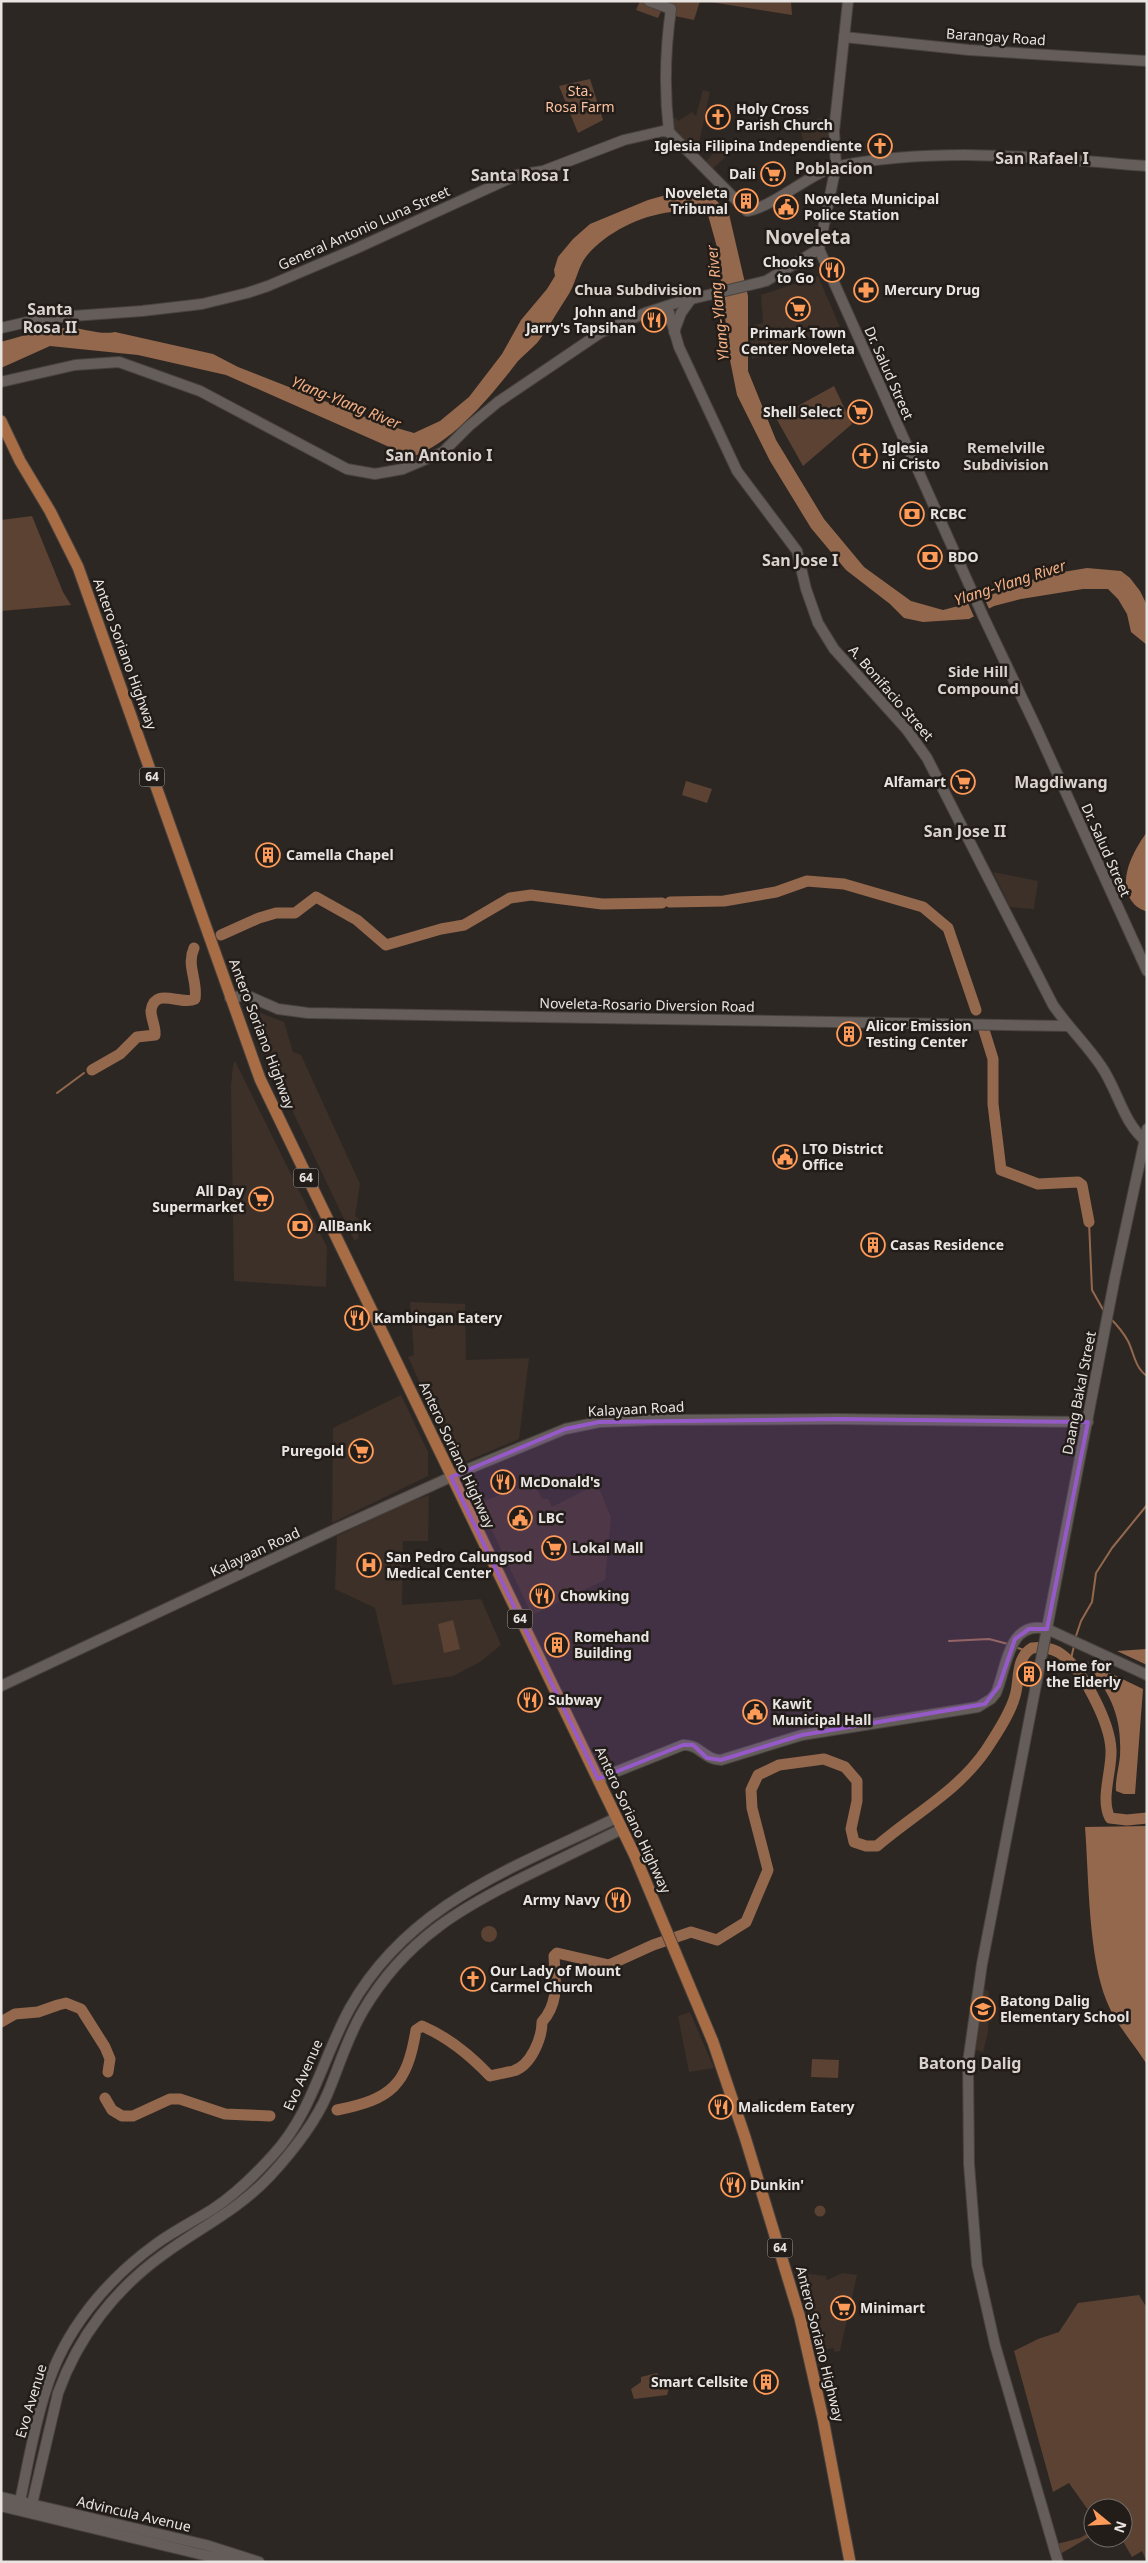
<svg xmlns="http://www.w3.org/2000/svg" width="1148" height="2563" viewBox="0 0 1148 2563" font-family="'Noto Sans',sans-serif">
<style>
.built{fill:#3c3029}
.green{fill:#5b4233}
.water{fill:#94684d}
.pier{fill:#2d2723}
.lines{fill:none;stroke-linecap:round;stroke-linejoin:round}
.stream{stroke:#94684d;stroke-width:2}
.river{stroke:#94684d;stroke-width:11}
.secondary-casing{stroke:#48423f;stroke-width:12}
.primary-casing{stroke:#48423f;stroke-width:13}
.secondary{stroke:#645d59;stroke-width:10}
.primary{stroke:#a86d45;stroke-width:11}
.marked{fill:#965ac8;fill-opacity:0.2;stroke:#965ac8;stroke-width:4;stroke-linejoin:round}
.labels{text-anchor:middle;stroke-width:5;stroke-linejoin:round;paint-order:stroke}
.shield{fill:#231d19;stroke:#ada8a5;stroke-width:1}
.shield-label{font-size:12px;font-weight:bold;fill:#e8e4e1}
.street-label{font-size:14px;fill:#e8e4e1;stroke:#231d19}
.park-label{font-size:14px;fill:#fbc2a0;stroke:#231d19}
.poi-label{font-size:14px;font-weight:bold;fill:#e8e4e1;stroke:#231d19;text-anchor:start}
.neighbourhood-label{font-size:15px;font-weight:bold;fill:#dad2cd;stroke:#231d19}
.water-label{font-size:15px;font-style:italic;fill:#f5b085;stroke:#231d19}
.quarter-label{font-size:16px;font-weight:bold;fill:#dad2cd;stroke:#231d19}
.district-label{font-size:19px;font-weight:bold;fill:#dad2cd;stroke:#231d19}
</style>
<rect width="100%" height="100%" fill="#2d2723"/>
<!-- built -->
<g class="built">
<path d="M703,90L710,92L698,147L688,152L673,132L668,121L676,118L678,121L692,112L696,116Z"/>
<path d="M830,116L827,146L805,150L799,123Z"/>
<path d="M720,146L728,155L710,171L706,165L707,160Z"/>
<path d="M818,276L840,327L752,359L749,326L763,323L761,295Z"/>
<path d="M993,872L1038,881L1034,909L1010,907Z"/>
<path d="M258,1012L284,1022L293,1052L301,1055L360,1184L355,1216L359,1220L358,1239L354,1240L263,1049L250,1015Z"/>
<path d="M235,1061L327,1247L326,1287L234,1281L231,1087L233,1065Z"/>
<path d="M410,1302L465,1304L466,1360L529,1358L519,1439L458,1465L408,1357L414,1355Z"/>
<path d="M401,1395L428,1452V1476L332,1523L333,1428Z"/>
<path d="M534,1482L542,1499H548L552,1507L597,1484L611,1517L605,1580L532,1615L479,1503Z"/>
<path d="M429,1495L428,1541H403L402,1605L481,1599L501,1645L480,1662L453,1676L393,1685L375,1608L335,1589L337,1536L404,1504Z"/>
<path d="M980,1988L989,1991L988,2032L983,2052L972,2049Z"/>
<path d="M690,2012L714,2068L689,2072L678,2016Z"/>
<path d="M843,2273L857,2275L840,2351L835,2352L833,2348L818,2351L799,2277L809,2274L826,2276L827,2280Z"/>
</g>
<!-- green -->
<g class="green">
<path d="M640,1L662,9L658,18L636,10Z"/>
<path d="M656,1H700L694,20L665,14L666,5Z"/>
<path d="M704,1H791L792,15Z"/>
<path d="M590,79L603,120L578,133L559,86Z"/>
<path d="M834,386L852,424L803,466L776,418Z"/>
<path d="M32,516L63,592L71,605L1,611V520Z"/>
<path d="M686,781L712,789L707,803L682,795Z"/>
<path d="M453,1620L460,1649L444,1653L438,1624Z"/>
<circle cx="489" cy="1934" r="8"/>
<path d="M812,2059L839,2060L838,2078L811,2077Z"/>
<circle cx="820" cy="2211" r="5.5"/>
<path d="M1139,2295L1147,2308V2562L1142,2551L1132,2557L1121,2538H1123V2508H1093V2517L1069,2483L1053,2492L1014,2351L1038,2339L1059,2332L1078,2303Z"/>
<path d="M657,2373L669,2388L667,2395L634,2399L631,2389L641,2382V2377Z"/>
<path d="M1093,2530V2535L1060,2554L1057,2544L1080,2538Z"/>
</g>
<!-- water -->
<g class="water">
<path d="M686,193L715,199L729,214L748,296V371L776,440L824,519L864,567L911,601L943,610L966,604L1045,575L1087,568L1121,571L1130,578L1140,591L1147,605V645L1131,632L1127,614L1118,599L1108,589H1083L1021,599L994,606L969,619L923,622L904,618L890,604L846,570L811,528L770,461L737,395L730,360L717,247L708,215C673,203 623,221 596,246C579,261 580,270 572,288C569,295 564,301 560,308C553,319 546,332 537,343C531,349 524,355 518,361C492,395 453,443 412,457L226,375L138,355L50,346L1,368V342L4,341C25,335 50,327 72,328C87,329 100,335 115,332L213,354L238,367L383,424L414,433L440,421L469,397L502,354L521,320L547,289L555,276L554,270L558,257L573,239L590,224L648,200L666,195Z"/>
<path d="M1147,832V912C1143,910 1136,907 1134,904C1115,882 1134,850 1147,832Z"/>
<path d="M1147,1649V1665L1117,1651Z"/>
<path d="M1085,1661L1143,1689L1135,1794H1124L1116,1791C1115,1780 1119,1768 1120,1756C1122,1714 1110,1694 1085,1661Z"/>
<path d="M1147,1826V2063H1146C1134,2044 1115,2023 1107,2002C1088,1956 1089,1878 1085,1827Z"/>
</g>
<!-- pier -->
<path class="pier" d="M983,595L990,611L975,619L967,601Z"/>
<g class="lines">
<!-- stream -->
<g class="stream">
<path d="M194,948L197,947"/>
<path d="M57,1093L84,1073"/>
<path d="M1089,1222L1092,1290L1105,1313"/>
<path d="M1110,1318C1117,1325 1123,1332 1128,1341C1134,1353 1135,1368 1147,1376"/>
<path d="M1075,1639L1081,1621L1092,1602L1096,1573L1112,1548L1147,1505"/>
<path d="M949,1641L989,1639L1008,1644"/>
<path d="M1015,1647L1027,1651"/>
<path d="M1070,1663L1074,1646"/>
</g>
<!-- river -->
<g class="river">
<path d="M670,902L724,901L776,892L807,881L844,884L923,907L948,928L976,1010"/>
<path d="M221,935L259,918L276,913H295L316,897L357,920L386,945L441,929L464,925L510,898L531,895L602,904L662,903"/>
<path d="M984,1030L993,1059V1104L1001,1170L1038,1184L1078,1182L1082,1185L1089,1222"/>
<path d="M92,1070L120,1054L137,1037L155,1035C156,1027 151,1019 151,1011C154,986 181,1006 195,999C198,980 186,966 194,948"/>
<path d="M1,2022L15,2014L38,2012L58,2005L66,2003L81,2009L105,2047L110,2059L108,2072"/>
<path d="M105,2098L112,2110L122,2116H133L170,2099H180L225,2114L270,2116"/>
<path d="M337,2110C392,2099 407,2085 416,2030L422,2026C448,2037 470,2055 490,2076C497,2074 505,2073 513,2071C531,2066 542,2038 542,2022C560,2002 555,1979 554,1956L557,1953L609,1965L653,1945L691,1932L717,1940L746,1922L768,1870L752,1808L751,1790L758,1775L779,1765L824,1759L845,1767L857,1781V1801L851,1829L854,1842L866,1846H877C914,1814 958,1791 986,1750C996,1735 1010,1714 1015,1696C1020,1680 1015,1658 1032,1648C1040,1647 1050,1648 1058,1652C1082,1666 1110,1723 1111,1750C1112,1771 1100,1799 1110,1818L1127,1820L1147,1818"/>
</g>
<!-- secondary casing -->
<g class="secondary-casing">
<g id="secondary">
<path d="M649,1L671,9C665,51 664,90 669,132"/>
<path d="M844,37L969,50L1147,61"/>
<path d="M819,249L984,618L1036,727L1147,971"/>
<path d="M819,249L836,166L834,131L848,1"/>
<path d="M667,306L679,347L737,471L797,551L806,589L818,623L834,649L907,730L927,758L1053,1005C1068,1027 1087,1045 1101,1066C1118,1090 1123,1124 1147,1142"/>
<path d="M1,328L45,318L142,311L202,304L247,293L268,286L355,249L517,175L543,171L624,140L663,131L669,132L747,211C774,207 812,171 839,166C941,146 1044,158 1147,166"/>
<path d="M674,332L681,313L691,299"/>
<path d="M1,382L75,365L119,362L200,391L347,469L375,474L403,469L443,452L469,426L498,402L600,333L645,313L679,302L766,281L819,249"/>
<path d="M230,998L246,995L278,1009L308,1013L1067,1026"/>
<path d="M1,1686L336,1529L473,1467L565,1429L599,1422L653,1420L837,1419L1088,1422"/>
<path d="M598,1779L683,1745C700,1744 704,1760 721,1760L802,1735L978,1707L991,1699L996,1693C1007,1668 1008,1619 1047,1629L1147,1675"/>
<path d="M1,2497L206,2545L259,2562"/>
<path d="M20,2501C28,2464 34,2426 46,2390C64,2331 106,2280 156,2244C174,2231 194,2221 213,2209C236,2194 255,2175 273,2155C312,2113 323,2057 350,2008C409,1903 514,1868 616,1818"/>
<path d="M32,2504L58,2393C78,2337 115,2289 164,2254C201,2227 238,2210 270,2176C292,2152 314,2125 327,2095C339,2067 347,2038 363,2011C405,1939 463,1906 536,1871C565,1857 593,1843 622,1829"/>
<path d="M1,2506L233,2562"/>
<path d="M1058,2562L995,2345L977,2265L969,2164L968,2062L982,1964L1115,1277L1147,1129"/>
</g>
</g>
<!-- primary casing -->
<g class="primary-casing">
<path id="primary" d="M1,421L20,461L50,511L78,567L260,1079L635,1856L713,2042L745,2137L800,2318L823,2419L850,2562"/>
</g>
<!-- secondary -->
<use href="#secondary" class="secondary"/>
<!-- primary -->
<use href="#primary" class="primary"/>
</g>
<!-- marked area -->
<path class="marked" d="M837,1419L1088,1422L1047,1629H1029L1015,1639L999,1686L985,1704L802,1735L721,1760L707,1758L693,1745H683L598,1779L451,1477L565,1429L599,1422Z"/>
<!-- icons -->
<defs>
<g id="church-ring" transform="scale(1.25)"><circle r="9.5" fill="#231d19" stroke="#ff9b59" stroke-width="1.5"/><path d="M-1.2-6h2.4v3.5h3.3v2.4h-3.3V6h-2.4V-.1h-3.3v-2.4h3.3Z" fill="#ff9b59"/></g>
<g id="supermarket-ring" transform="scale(1.25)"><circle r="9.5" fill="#231d19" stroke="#ff9b59" stroke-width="1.5"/><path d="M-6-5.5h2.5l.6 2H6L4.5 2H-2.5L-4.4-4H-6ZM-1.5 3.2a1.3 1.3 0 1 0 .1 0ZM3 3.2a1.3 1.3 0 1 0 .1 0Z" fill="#ff9b59"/></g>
<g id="building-ring" transform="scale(1.25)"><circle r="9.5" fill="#231d19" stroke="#ff9b59" stroke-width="1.5"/><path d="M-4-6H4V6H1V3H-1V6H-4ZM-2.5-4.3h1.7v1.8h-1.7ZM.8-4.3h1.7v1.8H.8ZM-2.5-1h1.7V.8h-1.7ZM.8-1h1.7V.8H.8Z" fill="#ff9b59"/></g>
<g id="civic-ring" transform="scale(1.25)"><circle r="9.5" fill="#231d19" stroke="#ff9b59" stroke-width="1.5"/><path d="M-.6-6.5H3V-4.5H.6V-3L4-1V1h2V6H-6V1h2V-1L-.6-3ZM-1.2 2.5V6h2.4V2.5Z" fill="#ff9b59"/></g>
<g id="restaurant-ring" transform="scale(1.25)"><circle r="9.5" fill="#231d19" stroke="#ff9b59" stroke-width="1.5"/><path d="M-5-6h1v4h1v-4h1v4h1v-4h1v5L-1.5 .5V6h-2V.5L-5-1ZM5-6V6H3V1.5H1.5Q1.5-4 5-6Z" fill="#ff9b59"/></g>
<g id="pharmacy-ring" transform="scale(1.25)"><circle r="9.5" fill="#231d19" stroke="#ff9b59" stroke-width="1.5"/><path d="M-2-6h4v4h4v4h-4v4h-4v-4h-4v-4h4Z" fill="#ff9b59"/></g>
<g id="bank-ring" transform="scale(1.25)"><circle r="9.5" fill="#231d19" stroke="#ff9b59" stroke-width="1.5"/><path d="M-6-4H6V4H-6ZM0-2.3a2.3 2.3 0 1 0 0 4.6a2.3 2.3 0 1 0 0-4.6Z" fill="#ff9b59"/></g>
<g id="hospital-ring" transform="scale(1.25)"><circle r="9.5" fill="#231d19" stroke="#ff9b59" stroke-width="1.5"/><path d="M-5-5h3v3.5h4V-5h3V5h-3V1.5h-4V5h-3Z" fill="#ff9b59"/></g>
<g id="school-ring" transform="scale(1.25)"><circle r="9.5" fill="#231d19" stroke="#ff9b59" stroke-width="1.5"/><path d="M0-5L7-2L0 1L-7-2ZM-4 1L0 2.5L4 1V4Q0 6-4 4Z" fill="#ff9b59"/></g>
</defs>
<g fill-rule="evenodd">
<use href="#church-ring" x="718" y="117"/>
<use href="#church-ring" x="880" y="146"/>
<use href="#supermarket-ring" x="773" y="174"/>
<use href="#building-ring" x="746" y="201"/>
<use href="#civic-ring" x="786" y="207"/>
<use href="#restaurant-ring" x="832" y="270"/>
<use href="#pharmacy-ring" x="866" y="290"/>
<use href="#supermarket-ring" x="798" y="309"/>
<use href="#restaurant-ring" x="654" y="320"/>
<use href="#supermarket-ring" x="860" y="412"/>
<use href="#church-ring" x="865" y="456"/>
<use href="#bank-ring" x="912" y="514"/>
<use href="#bank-ring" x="930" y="557"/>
<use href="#supermarket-ring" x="963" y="782"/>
<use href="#building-ring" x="268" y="855"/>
<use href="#building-ring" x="849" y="1034"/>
<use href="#civic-ring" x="785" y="1157"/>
<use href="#supermarket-ring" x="261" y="1199"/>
<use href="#bank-ring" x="300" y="1226"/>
<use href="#building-ring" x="873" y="1245"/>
<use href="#restaurant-ring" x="357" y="1318"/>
<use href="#supermarket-ring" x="361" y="1451"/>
<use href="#restaurant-ring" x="503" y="1482"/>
<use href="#civic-ring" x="520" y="1518"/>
<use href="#supermarket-ring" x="554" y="1548"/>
<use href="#hospital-ring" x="369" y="1565"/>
<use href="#restaurant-ring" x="542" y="1596"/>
<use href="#building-ring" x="557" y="1645"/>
<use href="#building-ring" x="1029" y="1674"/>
<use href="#restaurant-ring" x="530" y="1700"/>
<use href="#civic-ring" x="755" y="1712"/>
<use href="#restaurant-ring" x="618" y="1900"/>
<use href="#church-ring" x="473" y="1979"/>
<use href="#school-ring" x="983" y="2009"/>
<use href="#restaurant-ring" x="721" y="2107"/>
<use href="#restaurant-ring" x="733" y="2185"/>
<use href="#supermarket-ring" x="843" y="2308"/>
<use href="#building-ring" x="766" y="2382"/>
</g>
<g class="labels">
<!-- shield labels -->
<g class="shield">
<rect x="139.5" y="767.5" width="25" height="19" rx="4"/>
<rect x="293.5" y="1168.5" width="25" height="19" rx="4"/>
<rect x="507.5" y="1609.5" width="25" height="19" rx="4"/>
<rect x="767.5" y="2238.5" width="25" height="19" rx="4"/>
</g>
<g class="shield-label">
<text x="152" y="781">64</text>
<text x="306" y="1182">64</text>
<text x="520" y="1623">64</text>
<text x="780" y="2252">64</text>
</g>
<!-- street labels -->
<g class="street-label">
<text transform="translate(996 37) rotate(4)" y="5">Barangay Road</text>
<text transform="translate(364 228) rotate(-24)" y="5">General Antonio Luna Street</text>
<text transform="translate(889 373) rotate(66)" y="5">Dr. Salud Street</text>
<text transform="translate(125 654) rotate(70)" y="5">Antero Soriano Highway</text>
<text transform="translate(891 693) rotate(49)" y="5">A. Bonifacio Street</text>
<text transform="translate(1106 850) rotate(66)" y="5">Dr. Salud Street</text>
<text transform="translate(647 1005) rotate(1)" y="5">Noveleta-Rosario Diversion Road</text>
<text transform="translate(262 1034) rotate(69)" y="5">Antero Soriano Highway</text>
<text transform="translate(1079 1393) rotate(-79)" y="5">Daang Bakal Street</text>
<text transform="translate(636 1409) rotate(-3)" y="5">Kalayaan Road</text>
<text transform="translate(457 1455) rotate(65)" y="5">Antero Soriano Highway</text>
<text transform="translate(255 1552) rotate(-25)" y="5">Kalayaan Road</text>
<text transform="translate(633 1820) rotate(65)" y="5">Antero Soriano Highway</text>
<text transform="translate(303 2075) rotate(-66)" y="5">Evo Avenue</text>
<text transform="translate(820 2344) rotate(76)" y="5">Antero Soriano Highway</text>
<text transform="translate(31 2401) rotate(-73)" y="5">Evo Avenue</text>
<text transform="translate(134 2514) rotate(13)" y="5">Advincula Avenue</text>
</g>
<!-- park labels -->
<g class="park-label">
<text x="580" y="96">Sta.<tspan x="580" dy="16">Rosa Farm</tspan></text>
</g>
<!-- poi labels -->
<g class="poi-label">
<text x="736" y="114">Holy Cross<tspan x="736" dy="16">Parish Church</tspan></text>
<text x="862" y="151" text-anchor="end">Iglesia Filipina Independiente</text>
<text x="756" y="179" text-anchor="end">Dali</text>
<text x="728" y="198" text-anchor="end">Noveleta<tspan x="728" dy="16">Tribunal</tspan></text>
<text x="804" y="204">Noveleta Municipal<tspan x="804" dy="16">Police Station</tspan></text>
<text x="814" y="267" text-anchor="end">Chooks<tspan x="814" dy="16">to Go</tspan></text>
<text x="884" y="295">Mercury Drug</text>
<text x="636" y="317" text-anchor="end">John and<tspan x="636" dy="16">Jarry's Tapsihan</tspan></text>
<text x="798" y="338" text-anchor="middle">Primark Town<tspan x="798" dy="16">Center Noveleta</tspan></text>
<text x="842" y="417" text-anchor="end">Shell Select</text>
<text x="882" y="453">Iglesia<tspan x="882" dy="16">ni Cristo</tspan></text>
<text x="930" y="519">RCBC</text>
<text x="948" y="562">BDO</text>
<text x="946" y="787" text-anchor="end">Alfamart</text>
<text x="286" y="860">Camella Chapel</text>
<text x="866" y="1031">Alicor Emission<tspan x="866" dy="16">Testing Center</tspan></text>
<text x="802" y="1154">LTO District<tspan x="802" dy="16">Office</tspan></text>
<text x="244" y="1196" text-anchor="end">All Day<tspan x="244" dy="16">Supermarket</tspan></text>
<text x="318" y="1231">AllBank</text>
<text x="890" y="1250">Casas Residence</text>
<text x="374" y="1323">Kambingan Eatery</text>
<text x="344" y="1456" text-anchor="end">Puregold</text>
<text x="520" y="1487">McDonald's</text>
<text x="538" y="1523">LBC</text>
<text x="572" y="1553">Lokal Mall</text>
<text x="386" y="1562">San Pedro Calungsod<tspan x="386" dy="16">Medical Center</tspan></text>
<text x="560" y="1601">Chowking</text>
<text x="574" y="1642">Romehand<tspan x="574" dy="16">Building</tspan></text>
<text x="1046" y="1671">Home for<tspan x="1046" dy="16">the Elderly</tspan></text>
<text x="548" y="1705">Subway</text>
<text x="772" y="1709">Kawit<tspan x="772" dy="16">Municipal Hall</tspan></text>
<text x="600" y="1905" text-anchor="end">Army Navy</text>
<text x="490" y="1976">Our Lady of Mount<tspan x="490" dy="16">Carmel Church</tspan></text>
<text x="1000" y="2006">Batong Dalig<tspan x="1000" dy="16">Elementary School</tspan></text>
<text x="738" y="2112">Malicdem Eatery</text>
<text x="750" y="2190">Dunkin'</text>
<text x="860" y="2313">Minimart</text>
<text x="748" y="2387" text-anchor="end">Smart Cellsite</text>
</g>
<!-- neighbourhood labels -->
<g class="neighbourhood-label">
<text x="638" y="295">Chua Subdivision</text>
<text x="1006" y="453">Remelville<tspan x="1006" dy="17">Subdivision</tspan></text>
<text x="978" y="677">Side Hill<tspan x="978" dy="17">Compound</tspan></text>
</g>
<!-- water labels -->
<g class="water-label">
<text transform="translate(718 303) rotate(-96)" y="5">Ylang-Ylang River</text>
<text transform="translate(346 403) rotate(22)" y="5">Ylang-Ylang River</text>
<text transform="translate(1010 583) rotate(-18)" y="5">Ylang-Ylang River</text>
</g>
<!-- quarter labels -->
<g class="quarter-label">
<text x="1042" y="164">San Rafael I</text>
<text x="834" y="174">Poblacion</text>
<text x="520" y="181">Santa Rosa I</text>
<text x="50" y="315">Santa<tspan x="50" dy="18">Rosa II</tspan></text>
<text x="439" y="461">San Antonio I</text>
<text x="800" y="566">San Jose I</text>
<text x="1061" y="788">Magdiwang</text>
<text x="965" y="837">San Jose II</text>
<text x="970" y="2069">Batong Dalig</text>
</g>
<!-- district labels -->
<g class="district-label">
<text x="808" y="244">Noveleta</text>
</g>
</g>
<!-- border -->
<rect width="1148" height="2563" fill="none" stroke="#e8e4e1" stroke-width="5"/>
<!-- north arrow -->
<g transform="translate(1108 2523) rotate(108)"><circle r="24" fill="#231d19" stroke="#726d69"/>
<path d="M0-4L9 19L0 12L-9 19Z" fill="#ff9b59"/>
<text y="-8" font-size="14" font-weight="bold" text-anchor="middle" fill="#e8e4e1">N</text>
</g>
</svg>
